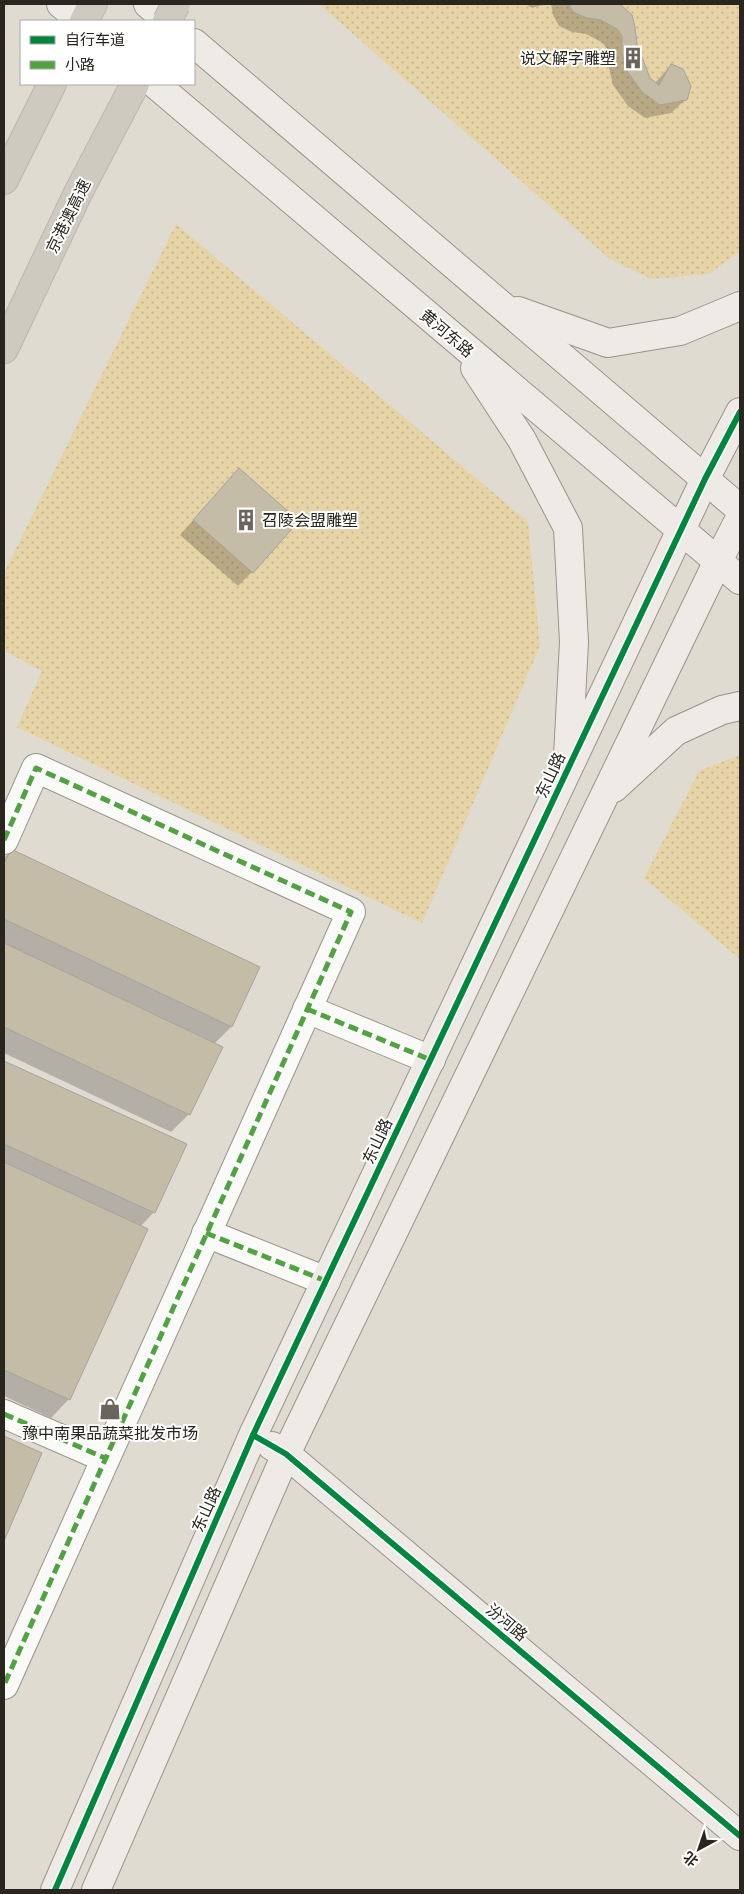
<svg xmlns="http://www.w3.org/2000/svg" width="744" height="1894" viewBox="0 0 744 1894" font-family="Rubik,'Noto Sans SC',sans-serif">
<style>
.park{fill:url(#park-dots)}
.shadow{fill:#0003}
.building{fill:#c4bca7;stroke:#a6a39b}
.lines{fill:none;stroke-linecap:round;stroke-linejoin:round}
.street-casing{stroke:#97948c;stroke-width:30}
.secondary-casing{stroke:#97948c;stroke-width:30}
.highway-casing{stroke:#b9b7b1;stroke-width:30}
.street{stroke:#fafaf8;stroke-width:28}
.secondary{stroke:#eeebe7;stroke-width:28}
.highway{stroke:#cfcabf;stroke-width:28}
.highway-bridge-casing{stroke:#b9b7b1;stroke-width:30;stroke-linecap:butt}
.highway-bridge{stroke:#cfcabf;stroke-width:28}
.quiet{stroke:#51a341;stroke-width:5;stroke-dasharray:10 5;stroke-linecap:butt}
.cycleway-casing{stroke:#fff;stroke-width:9}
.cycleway{stroke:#00873e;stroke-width:6}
.labels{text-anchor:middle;stroke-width:4;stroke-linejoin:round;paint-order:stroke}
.poi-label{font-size:16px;fill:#29261f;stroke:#fff;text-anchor:end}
.street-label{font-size:16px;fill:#29261f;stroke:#fff}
</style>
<defs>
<pattern id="park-dots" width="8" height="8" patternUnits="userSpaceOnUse" patternTransform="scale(1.25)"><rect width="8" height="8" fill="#e6d3a6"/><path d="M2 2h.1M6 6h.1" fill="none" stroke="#c5b58e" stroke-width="1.8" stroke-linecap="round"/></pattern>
</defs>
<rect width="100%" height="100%" fill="#e0dbd1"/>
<!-- park -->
<g class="park">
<path d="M319,4H740V251L709,274L651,279L610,259Z"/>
<path d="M176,224L528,522L540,646L422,923L17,727L42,671L4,651V573Z"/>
<path d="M740,755V959L644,878L699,771Z"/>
</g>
<!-- shadow -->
<g class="shadow">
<path d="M526,4H546L532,8Z"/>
<path d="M551,4H618L631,15L636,45L649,79L655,83L671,65L686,99L671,113L645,118L628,106L613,85L609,68L608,51L603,43L586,34L572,32L559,26L553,15Z"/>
<path d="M239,469L252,572L238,586L180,535Z"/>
<path d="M11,851L259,968L231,1027L214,1044L189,1114L171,1132L4,1053V858Z"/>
<path d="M4,1062L185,1144L154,1212L140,1227L147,1230L68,1400L51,1418L4,1396Z"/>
<path d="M4,1437L41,1454L4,1538Z"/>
</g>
<!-- building -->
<g class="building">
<path d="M569,4H620L632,15L635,27L637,44L650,78L659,85L671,64L683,69L691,86L687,100L660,105L642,92L627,71L622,53V36L617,29L601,20L587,18L573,12Z"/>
<path d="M239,468L299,521L253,573L193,520Z"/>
<path d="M11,849L260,967L232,1027L4,919V864Z"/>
<path d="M4,943L223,1047L190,1115L4,1027Z"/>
<path d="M4,1061L187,1144L155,1213L4,1144Z"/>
<path d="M4,1162L148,1229L70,1400L4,1370Z"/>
<path d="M4,1436L42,1453L4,1541Z"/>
</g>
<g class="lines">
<!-- street casing -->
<g class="street-casing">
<g id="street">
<path d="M4,840L36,768L351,912L4,1685"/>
<path d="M307,1009L431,1060"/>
<path d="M206,1233L326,1281"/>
<path d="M4,1414L105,1458"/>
</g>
</g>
<!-- secondary casing -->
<g class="secondary-casing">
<g id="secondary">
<path d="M61,4L82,21"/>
<path d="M148,4L168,21"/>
<path d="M194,43L740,509"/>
<path d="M155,84L740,580"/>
<path d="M518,311L608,343L680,331L740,306"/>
<path d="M475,368L522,440L568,528L574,642L568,756"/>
<path d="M614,788L676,731L722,710L740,706"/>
<path d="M272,1446L286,1454L740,1836"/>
<path d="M55,1890L253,1435L705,479L740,412"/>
<path d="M96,1890L286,1454L718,561L740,518"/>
</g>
</g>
<!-- highway casing -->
<g class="highway-casing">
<g id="highway">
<path d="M84,21L93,4"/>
<path d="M4,180L52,84"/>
<path d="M4,349L78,193L135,84"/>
</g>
</g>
<!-- street -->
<use href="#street" class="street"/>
<!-- secondary -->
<use href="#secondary" class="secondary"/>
<!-- highway -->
<use href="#highway" class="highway"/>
<!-- highway-bridge casing -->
<g class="highway-bridge-casing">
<path id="highway-bridge" d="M167,21L176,4"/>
</g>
<!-- highway-bridge -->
<use href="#highway-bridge" class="highway-bridge"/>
<!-- quiet -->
<g class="quiet">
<path d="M4,840L36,768L351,912L4,1685"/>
<path d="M307,1009L431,1060"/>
<path d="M206,1233L326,1281"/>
<path d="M4,1414L105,1458"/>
</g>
<!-- cycleway casing -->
<g class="cycleway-casing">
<g id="cycleway">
<path d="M253,1435L286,1454L740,1836"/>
<path d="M55,1890L253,1435L705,479L740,412"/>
</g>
</g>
<!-- cycleway -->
<use href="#cycleway" class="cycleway"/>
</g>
<!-- icons -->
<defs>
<g id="building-bare" transform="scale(1.725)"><path d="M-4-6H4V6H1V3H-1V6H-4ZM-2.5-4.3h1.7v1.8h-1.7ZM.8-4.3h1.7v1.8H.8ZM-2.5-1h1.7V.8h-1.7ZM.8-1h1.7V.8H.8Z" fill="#69655d" stroke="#fff" stroke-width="2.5" paint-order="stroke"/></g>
<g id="shop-bare" transform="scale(1.725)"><path d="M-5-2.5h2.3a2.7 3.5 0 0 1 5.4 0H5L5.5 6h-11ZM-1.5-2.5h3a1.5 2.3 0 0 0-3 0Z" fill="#69655d" stroke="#fff" stroke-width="2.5" paint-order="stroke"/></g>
</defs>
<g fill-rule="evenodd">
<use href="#building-bare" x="633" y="58"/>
<use href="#building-bare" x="246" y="520"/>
<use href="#shop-bare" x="110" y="1409"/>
</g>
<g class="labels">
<!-- poi labels -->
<g class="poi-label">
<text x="616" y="64">说文解字雕塑</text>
<text x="262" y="526" text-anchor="start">召陵会盟雕塑</text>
<text x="110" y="1439" text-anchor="middle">豫中南果品蔬菜批发市场</text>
</g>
<!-- street labels -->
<g class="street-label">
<text transform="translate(68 216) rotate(-64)" y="6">京港澳高速</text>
<text transform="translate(447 333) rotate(40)" y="6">黄河东路</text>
<text transform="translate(550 775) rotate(-65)" y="6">东山路</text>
<text transform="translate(377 1141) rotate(-65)" y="6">东山路</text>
<text transform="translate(206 1509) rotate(-66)" y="6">东山路</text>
<text transform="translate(507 1622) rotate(40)" y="6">汾河路</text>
</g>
</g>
<!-- border -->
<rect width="744" height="1894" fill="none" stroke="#29261f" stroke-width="10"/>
<!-- legend -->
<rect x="20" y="20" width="175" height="65" fill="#ffffff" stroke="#a9a8a5"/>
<rect x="30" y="36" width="25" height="8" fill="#00873e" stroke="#a9a8a5"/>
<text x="65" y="45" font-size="15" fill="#29261f">自行车道</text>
<rect x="30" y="61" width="25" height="8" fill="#51a341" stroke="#a9a8a5"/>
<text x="65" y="70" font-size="15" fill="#29261f">小路</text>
<!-- north arrow -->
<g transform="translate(699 1849) rotate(220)" stroke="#ffffff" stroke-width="4" paint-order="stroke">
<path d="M0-4L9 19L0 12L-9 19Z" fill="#29261f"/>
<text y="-8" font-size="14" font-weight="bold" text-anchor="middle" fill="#29261f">北</text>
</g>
</svg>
